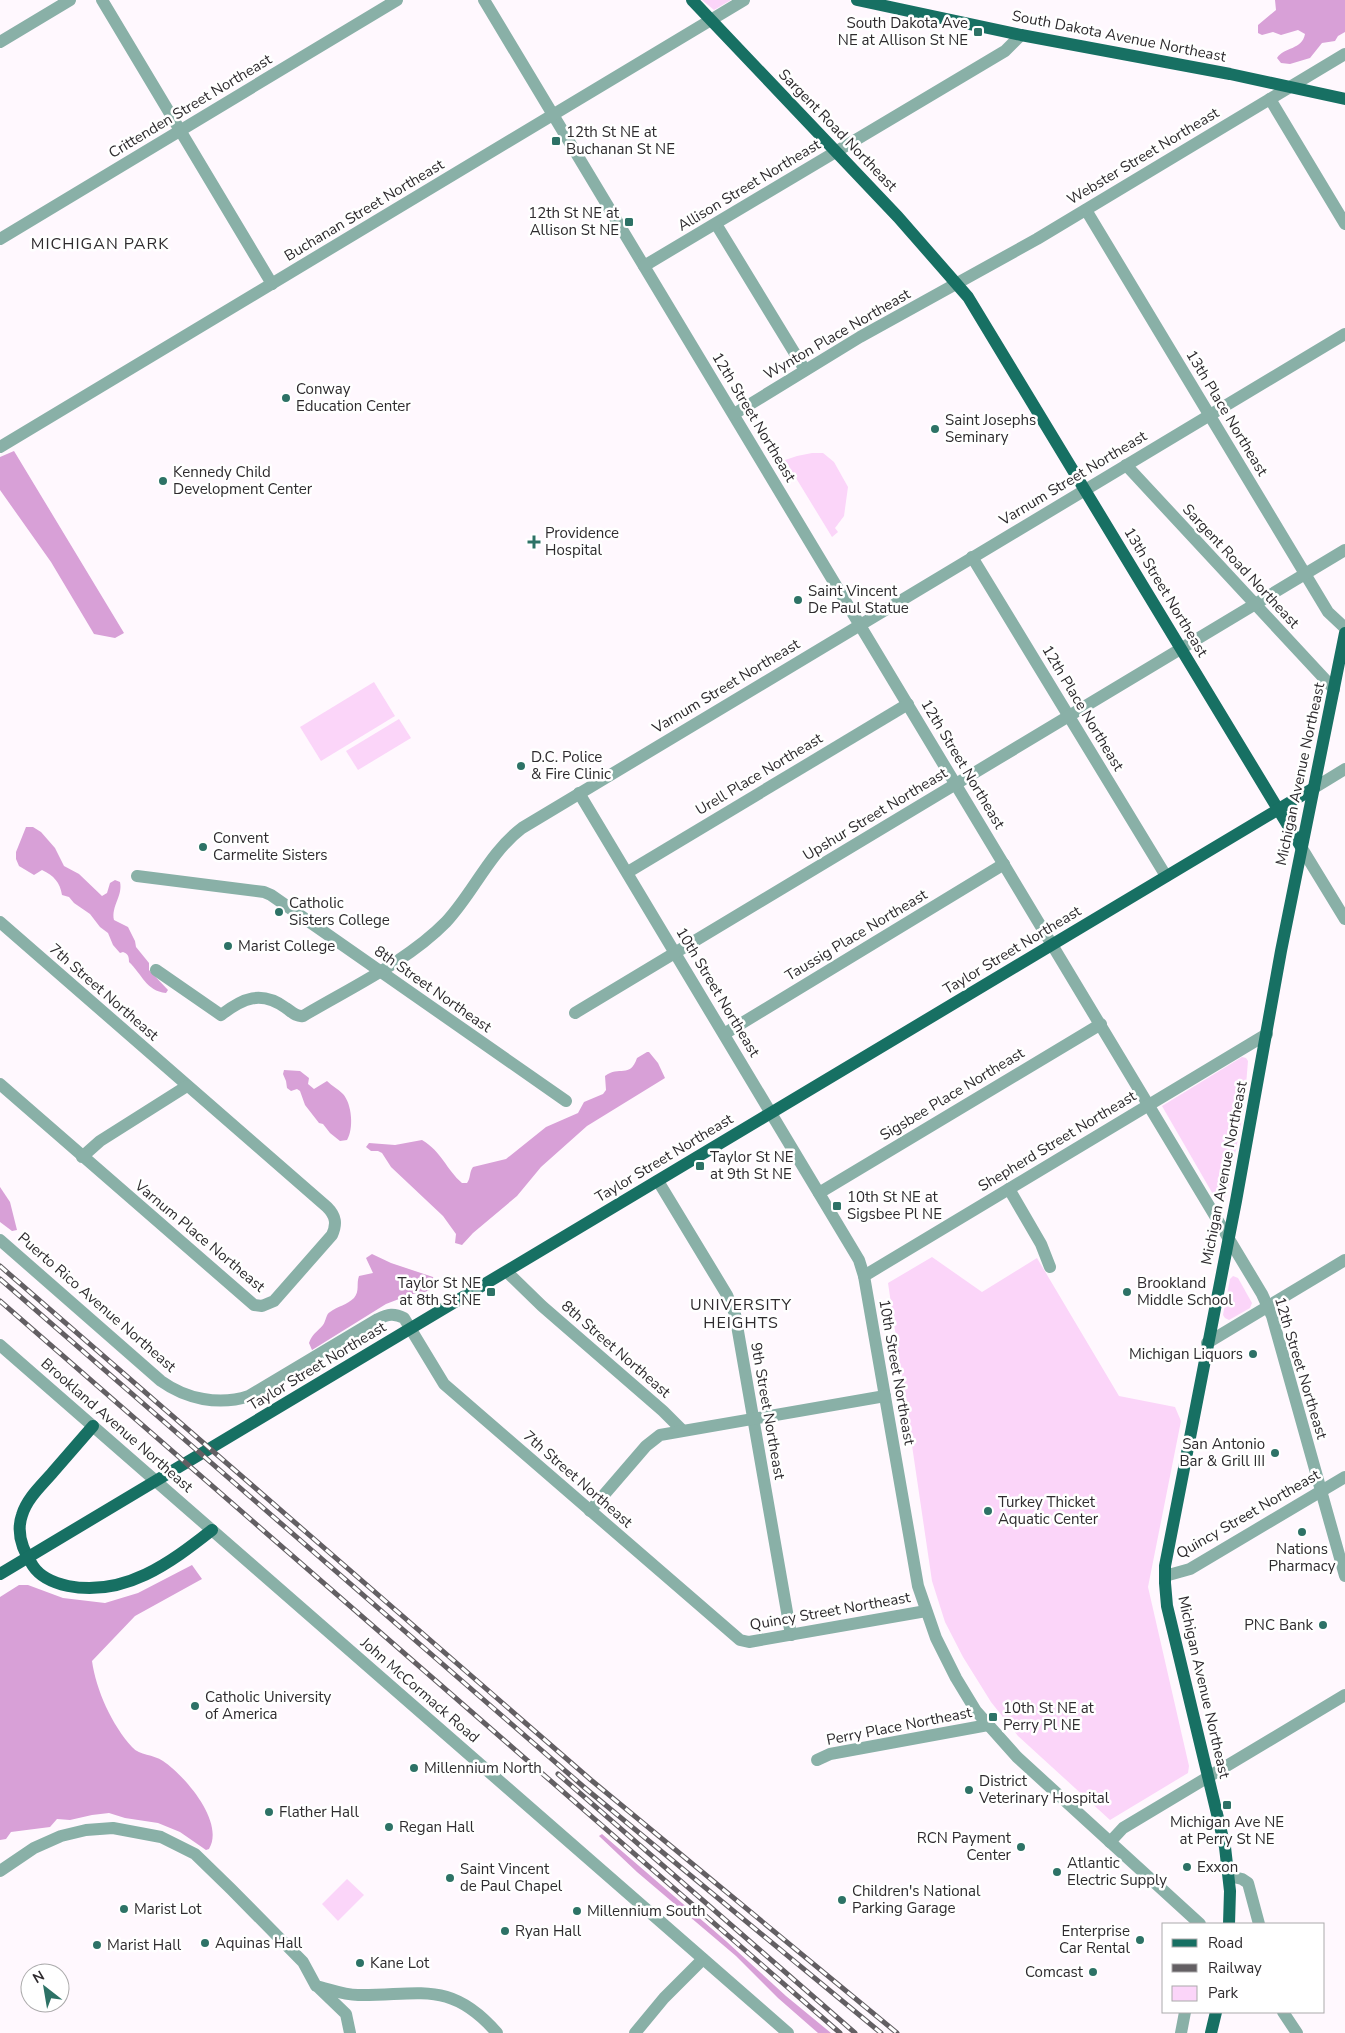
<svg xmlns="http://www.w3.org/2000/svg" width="1345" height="2033" viewBox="0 0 1345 2033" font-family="'Nunito Sans',sans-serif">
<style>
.green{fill:#fbd5f9}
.forest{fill:#d8a0d7}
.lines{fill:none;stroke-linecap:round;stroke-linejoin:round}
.minor{stroke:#89b0a7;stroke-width:12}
.major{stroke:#177063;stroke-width:12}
.rail-casing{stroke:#635f63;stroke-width:5}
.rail{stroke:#fff;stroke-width:3;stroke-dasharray:9;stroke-linecap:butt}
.poi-dot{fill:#2d7266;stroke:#fff;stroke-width:2}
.labels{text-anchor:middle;stroke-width:5;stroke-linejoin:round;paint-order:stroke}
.poi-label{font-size:15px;fill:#2e2b2e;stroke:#fff;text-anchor:start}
.street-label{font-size:15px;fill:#2e2b2e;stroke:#fff}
.neighbourhood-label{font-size:16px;letter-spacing:1px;fill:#2e2b2e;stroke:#fff}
</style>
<rect width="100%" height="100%" fill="#fff8fe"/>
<!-- green -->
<g class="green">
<path d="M702,0H731L714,10Z"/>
<path d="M812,453H823L834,462L848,487L844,516L835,528L838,532L832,537L785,460L797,456Z"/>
<path d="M374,682L395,716L321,761L300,727Z"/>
<path d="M399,719L411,738L358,770L346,751Z"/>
<path d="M1242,1057L1246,1058L1248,1061L1244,1109L1227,1194L1224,1198L1220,1199L1214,1196L1162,1106Z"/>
<path d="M932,1257L982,1292L1037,1258L1119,1396L1175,1407L1181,1421L1148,1587L1189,1766L1188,1773L1110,1820L1018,1736L991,1702L963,1657L945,1622L932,1581L888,1283Z"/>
<path d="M1233,1276L1238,1278L1252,1303L1250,1308L1229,1320L1225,1318L1223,1315L1230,1279Z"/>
<path d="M347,1879L364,1895L338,1921L322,1904Z"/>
</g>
<!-- forest -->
<g class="forest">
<path d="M1275,0H1345V32L1338,36L1335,41L1322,43L1310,58L1290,64L1281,63L1277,58C1284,47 1302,50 1305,34L1298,30L1281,35L1273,32L1262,35L1258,33V25L1276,10Z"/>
<path d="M14,451L124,633L115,638L94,634L51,562L0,490V457Z"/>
<path d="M26,827H33L41,832L55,848L64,866L79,874L102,896L107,893L110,883L115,880L120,882C123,896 111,906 114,920L128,927L135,941L136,947L149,963V970L168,990L166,993C146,991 142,974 129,962C129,956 128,954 123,952L120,953L113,945L108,933L100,927L90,914L74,903L69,897L62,895C60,882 54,876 42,870L34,875L19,866L16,859V852Z"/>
<path d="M647,1052H649L658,1063L665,1078L587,1126L541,1167L517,1196L473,1233L462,1245L455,1243L456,1234L443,1216L391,1167L382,1153L378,1151H371L366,1147L369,1143L395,1145L422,1140C442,1152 446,1169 462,1183H467C471,1178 469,1172 473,1167L506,1159L546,1127L578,1113L584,1102L603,1094L606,1090L605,1076C619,1065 630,1079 637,1058Z"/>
<path d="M284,1070L300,1071L309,1078L308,1084L314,1089L327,1081C332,1086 338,1089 343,1094C352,1104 354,1129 347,1140L340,1141L330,1133L323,1124L319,1123L305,1105L300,1091L297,1089L291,1091L287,1088L286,1081L283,1074Z"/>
<path d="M0,1187L10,1202L17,1230L12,1231L0,1222Z"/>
<path d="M372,1254L391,1263L433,1277L435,1283L432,1289L420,1294H412L386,1304L312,1350L309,1343C312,1334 317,1332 323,1325C326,1321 326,1314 330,1312C338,1306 347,1305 354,1298C360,1291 356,1284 359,1276L373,1273L366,1258Z"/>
<path d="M192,1565L202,1579L135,1616L92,1661C96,1690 112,1725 132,1747C140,1756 153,1754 163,1761C185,1776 225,1822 209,1849L206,1850L180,1832L158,1823L125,1818L109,1813L92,1815L70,1820L57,1819L50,1827L11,1832L6,1839L0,1840V1597L19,1585H28L63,1598L105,1603L138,1593Z"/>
<path d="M602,1834L726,1941L786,1996L831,2033H818L778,1998L736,1956L637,1872L599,1836Z"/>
</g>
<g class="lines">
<!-- minor -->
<g class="minor">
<path d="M102,0L272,284"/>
<path d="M484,0L1262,1294L1272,1316L1345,1576"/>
<path d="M0,42L70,0"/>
<path d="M1270,99L1345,224"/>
<path d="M1086,210L1328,612L1345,628"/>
<path d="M716,224L805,370"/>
<path d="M0,239L397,0"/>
<path d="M644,266L1005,51L1021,35"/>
<path d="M734,414L860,337L1037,239L1345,54"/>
<path d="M0,447L744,0"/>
<path d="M1126,465L1334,689"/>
<path d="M972,557L1166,876"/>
<path d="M1314,788L1345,769"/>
<path d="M579,793L859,1260L864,1276L918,1586L936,1638L956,1678L976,1711L1017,1757L1200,1924"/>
<path d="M1301,847L1345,919"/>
<path d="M628,872L908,704"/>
<path d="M137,876L264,892L271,895L566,1101"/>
<path d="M0,922L327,1207C336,1216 337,1224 332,1235L274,1301L262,1306L254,1305L0,1084"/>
<path d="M156,970L221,1015C243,998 261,990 286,1008C292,1012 296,1017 303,1016C350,988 408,961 446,922C474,892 489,853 522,828L1345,334"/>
<path d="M575,1013L1345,550"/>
<path d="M724,1034L1004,864"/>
<path d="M82,1157L100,1141L187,1086"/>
<path d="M658,1181L727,1295L735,1314L791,1635"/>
<path d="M1009,1189L1041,1244L1050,1267"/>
<path d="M819,1193L1101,1024"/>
<path d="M0,1240L161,1381C186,1399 219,1406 249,1396L378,1319C388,1314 394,1313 404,1318L444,1384L740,1640L749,1642L926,1611"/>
<path d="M507,1272L542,1306L663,1411L682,1430"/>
<path d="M864,1276L1267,1034"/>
<path d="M1207,1343L1345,1260"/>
<path d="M0,1345L788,2033"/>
<path d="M590,1511L646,1446L660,1435L885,1396"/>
<path d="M1165,1576L1190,1569L1345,1477"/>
<path d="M817,1760L830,1754L988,1725"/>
<path d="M1110,1842L1123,1828L1345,1695"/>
<path d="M0,1871L34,1848L61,1836L86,1830L113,1828L161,1837L195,1854L231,1889L303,1962L316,1986C329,1989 344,1995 358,1995C419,1996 450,1979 497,2033"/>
<path d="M1229,1876L1242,1879L1248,1883L1259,1924"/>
<path d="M319,1988L346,2014L350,2033"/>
<path d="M1283,2012L1297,2033"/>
<path d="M635,2033L664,1998L703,1959"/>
<path d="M1181,2033L1185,2012"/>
</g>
<!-- major -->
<g class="major">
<path d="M692,0L898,217L968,297L1301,847"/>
<path d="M857,0L1021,35L1230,74L1345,99"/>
<path d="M93,1426C80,1441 66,1457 53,1472C42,1485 27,1498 22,1515C16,1532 23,1551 33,1566C41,1578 54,1583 68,1586C125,1597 170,1563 212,1530"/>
<path d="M0,1574L1314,788"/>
<path d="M1229,1924L1230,1891L1225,1847L1167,1606L1165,1583V1566L1236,1201L1281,951L1345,633"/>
<path d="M1211,2033L1216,2012"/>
</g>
<!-- rail casing -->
<g class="rail-casing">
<g id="rail">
<path d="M0,1266L591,1780L897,2033"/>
<path d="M0,1279L585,1788L881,2033"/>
<path d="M0,1301L840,2033"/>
<path d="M558,1774L855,2033"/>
</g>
</g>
<!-- rail -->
<use href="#rail" class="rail"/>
</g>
<!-- markers -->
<g class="poi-dot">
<rect x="973" y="27" width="10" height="10" rx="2.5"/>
<rect x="551" y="136" width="10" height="10" rx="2.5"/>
<rect x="624" y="217" width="10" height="10" rx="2.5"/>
<circle cx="286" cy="398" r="5"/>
<circle cx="935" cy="429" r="5"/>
<circle cx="163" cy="481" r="5"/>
<path d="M531.5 534.5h5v5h5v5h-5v5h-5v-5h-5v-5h5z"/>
<circle cx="798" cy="600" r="5"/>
<circle cx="521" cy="766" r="5"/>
<circle cx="203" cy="847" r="5"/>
<circle cx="279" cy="912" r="5"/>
<circle cx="228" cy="946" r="5"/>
<rect x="695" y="1161" width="10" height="10" rx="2.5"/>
<rect x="832" y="1201" width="10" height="10" rx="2.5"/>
<rect x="486" y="1287" width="10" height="10" rx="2.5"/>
<circle cx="1127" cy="1292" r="5"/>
<circle cx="1253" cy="1354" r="5"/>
<circle cx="1275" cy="1453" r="5"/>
<circle cx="988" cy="1511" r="5"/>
<circle cx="1302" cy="1532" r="5"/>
<circle cx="1323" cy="1625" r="5"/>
<circle cx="195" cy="1706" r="5"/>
<rect x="988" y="1712" width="10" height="10" rx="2.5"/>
<circle cx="414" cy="1768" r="5"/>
<circle cx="969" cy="1790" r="5"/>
<rect x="1222" y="1800" width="10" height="10" rx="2.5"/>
<circle cx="269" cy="1812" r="5"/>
<circle cx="389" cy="1827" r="5"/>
<circle cx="1021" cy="1847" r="5"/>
<circle cx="1187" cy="1867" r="5"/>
<circle cx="1057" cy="1872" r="5"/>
<circle cx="450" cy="1878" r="5"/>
<circle cx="842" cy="1900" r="5"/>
<circle cx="124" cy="1909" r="5"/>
<circle cx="577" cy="1911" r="5"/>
<circle cx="505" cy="1931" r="5"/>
<circle cx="1140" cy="1940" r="5"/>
<circle cx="205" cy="1943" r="5"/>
<circle cx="97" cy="1945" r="5"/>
<circle cx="360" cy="1963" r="5"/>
<circle cx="1093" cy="1972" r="5"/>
</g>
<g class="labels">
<!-- poi labels -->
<g class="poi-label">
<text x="968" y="28" text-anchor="end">South Dakota Ave<tspan x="968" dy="17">NE at Allison St NE</tspan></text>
<text x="566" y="137">12th St NE at<tspan x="566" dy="17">Buchanan St NE</tspan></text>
<text x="619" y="218" text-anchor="end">12th St NE at<tspan x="619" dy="17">Allison St NE</tspan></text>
<text x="296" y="394">Conway<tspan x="296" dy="17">Education Center</tspan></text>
<text x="945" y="425">Saint Josephs<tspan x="945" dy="17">Seminary</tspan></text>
<text x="173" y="477">Kennedy Child<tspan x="173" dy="17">Development Center</tspan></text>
<text x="545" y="538">Providence<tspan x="545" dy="17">Hospital</tspan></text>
<text x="808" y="596">Saint Vincent<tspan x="808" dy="17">De Paul Statue</tspan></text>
<text x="531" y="762">D.C. Police<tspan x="531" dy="17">&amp; Fire Clinic</tspan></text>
<text x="213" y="843">Convent<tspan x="213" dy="17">Carmelite Sisters</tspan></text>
<text x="289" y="908">Catholic<tspan x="289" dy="17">Sisters College</tspan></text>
<text x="238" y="951">Marist College</text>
<text x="710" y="1162">Taylor St NE<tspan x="710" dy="17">at 9th St NE</tspan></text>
<text x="847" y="1202">10th St NE at<tspan x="847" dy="17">Sigsbee Pl NE</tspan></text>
<text x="481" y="1288" text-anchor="end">Taylor St NE<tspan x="481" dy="17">at 8th St NE</tspan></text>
<text x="1137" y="1288">Brookland<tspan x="1137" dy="17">Middle School</tspan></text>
<text x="1243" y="1359" text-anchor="end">Michigan Liquors</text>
<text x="1265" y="1449" text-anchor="end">San Antonio<tspan x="1265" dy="17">Bar &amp; Grill III</tspan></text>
<text x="998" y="1507">Turkey Thicket<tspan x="998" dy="17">Aquatic Center</tspan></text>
<text x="1302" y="1554" text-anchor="middle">Nations<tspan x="1302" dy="17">Pharmacy</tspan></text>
<text x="1313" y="1630" text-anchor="end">PNC Bank</text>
<text x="205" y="1702">Catholic University<tspan x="205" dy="17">of America</tspan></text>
<text x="1003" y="1713">10th St NE at<tspan x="1003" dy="17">Perry Pl NE</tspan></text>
<text x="424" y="1773">Millennium North</text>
<text x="979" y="1786">District<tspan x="979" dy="17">Veterinary Hospital</tspan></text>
<text x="279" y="1817">Flather Hall</text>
<text x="1227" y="1827" text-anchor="middle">Michigan Ave NE<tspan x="1227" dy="17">at Perry St NE</tspan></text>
<text x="399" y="1832">Regan Hall</text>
<text x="1011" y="1843" text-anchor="end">RCN Payment<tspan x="1011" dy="17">Center</tspan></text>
<text x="1067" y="1868">Atlantic<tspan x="1067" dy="17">Electric Supply</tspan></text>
<text x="1197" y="1872">Exxon</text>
<text x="460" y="1874">Saint Vincent<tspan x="460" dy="17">de Paul Chapel</tspan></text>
<text x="852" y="1896">Children's National<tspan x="852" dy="17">Parking Garage</tspan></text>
<text x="134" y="1914">Marist Lot</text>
<text x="587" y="1916">Millennium South</text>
<text x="515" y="1936">Ryan Hall</text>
<text x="1130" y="1936" text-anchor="end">Enterprise<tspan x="1130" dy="17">Car Rental</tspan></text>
<text x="215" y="1948">Aquinas Hall</text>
<text x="107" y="1950">Marist Hall</text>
<text x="370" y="1968">Kane Lot</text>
<text x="1083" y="1977" text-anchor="end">Comcast</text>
</g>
<!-- street labels -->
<g class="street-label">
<text transform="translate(1119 36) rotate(11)" y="5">South Dakota Avenue Northeast</text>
<text transform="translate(190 106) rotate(-31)" y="5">Crittenden Street Northeast</text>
<text transform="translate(838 130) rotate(46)" y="5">Sargent Road Northeast</text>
<text transform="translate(1143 156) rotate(-31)" y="5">Webster Street Northeast</text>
<text transform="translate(749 185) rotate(-31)" y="5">Allison Street Northeast</text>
<text transform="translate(364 210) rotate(-31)" y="5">Buchanan Street Northeast</text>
<text transform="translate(837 334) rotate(-30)" y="5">Wynton Place Northeast</text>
<text transform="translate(1227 413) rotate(59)" y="5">13th Place Northeast</text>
<text transform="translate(754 417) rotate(59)" y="5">12th Street Northeast</text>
<text transform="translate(1073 478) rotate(-31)" y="5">Varnum Street Northeast</text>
<text transform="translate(1241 566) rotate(47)" y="5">Sargent Road Northeast</text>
<text transform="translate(1166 592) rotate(59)" y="5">13th Street Northeast</text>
<text transform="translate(726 686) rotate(-31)" y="5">Varnum Street Northeast</text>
<text transform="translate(1083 708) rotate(59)" y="5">12th Place Northeast</text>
<text transform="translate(963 764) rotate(59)" y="5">12th Street Northeast</text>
<text transform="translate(759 774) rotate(-31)" y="5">Urell Place Northeast</text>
<text transform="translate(1300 774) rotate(-78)" y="5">Michigan Avenue Northeast</text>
<text transform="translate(875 814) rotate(-31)" y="5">Upshur Street Northeast</text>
<text transform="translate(856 935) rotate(-31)" y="5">Taussig Place Northeast</text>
<text transform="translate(1012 950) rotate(-31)" y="5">Taylor Street Northeast</text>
<text transform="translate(433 989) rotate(35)" y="5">8th Street Northeast</text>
<text transform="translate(104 992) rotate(41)" y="5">7th Street Northeast</text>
<text transform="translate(718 992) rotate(59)" y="5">10th Street Northeast</text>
<text transform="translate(952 1094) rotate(-31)" y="5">Sigsbee Place Northeast</text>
<text transform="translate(1057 1141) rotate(-31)" y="5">Shepherd Street Northeast</text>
<text transform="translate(664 1158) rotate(-31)" y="5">Taylor Street Northeast</text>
<text transform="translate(1224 1173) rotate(-79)" y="5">Michigan Avenue Northeast</text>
<text transform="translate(200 1236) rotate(40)" y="5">Varnum Place Northeast</text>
<text transform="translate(97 1302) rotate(41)" y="5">Puerto Rico Avenue Northeast</text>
<text transform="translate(616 1349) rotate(41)" y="5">8th Street Northeast</text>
<text transform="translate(317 1366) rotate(-31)" y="5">Taylor Street Northeast</text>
<text transform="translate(1301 1368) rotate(73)" y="5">12th Street Northeast</text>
<text transform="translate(897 1372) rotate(80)" y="5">10th Street Northeast</text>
<text transform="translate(768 1411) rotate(80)" y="5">9th Street Northeast</text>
<text transform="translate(117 1425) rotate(41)" y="5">Brookland Avenue Northeast</text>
<text transform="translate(578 1479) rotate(41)" y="5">7th Street Northeast</text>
<text transform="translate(1248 1514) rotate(-30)" y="5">Quincy Street Northeast</text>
<text transform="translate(830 1611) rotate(-10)" y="5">Quincy Street Northeast</text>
<text transform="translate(1204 1687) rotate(77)" y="5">Michigan Avenue Northeast</text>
<text transform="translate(420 1690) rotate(41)" y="5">John McCormack Road</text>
<text transform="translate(899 1726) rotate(-11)" y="5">Perry Place Northeast</text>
</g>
<!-- neighbourhood labels -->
<g class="neighbourhood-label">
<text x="100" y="249">MICHIGAN PARK</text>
<text x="741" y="1310">UNIVERSITY<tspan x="741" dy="18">HEIGHTS</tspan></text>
</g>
</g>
<!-- legend -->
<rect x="1162" y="1923" width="162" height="90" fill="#ffffff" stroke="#abaaab"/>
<rect x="1172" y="1939" width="25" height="8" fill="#177063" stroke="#abaaab"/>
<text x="1208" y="1948" font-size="15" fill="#2e2b2e">Road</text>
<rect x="1172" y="1964" width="25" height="8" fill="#635f63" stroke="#abaaab"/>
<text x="1208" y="1973" font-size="15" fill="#2e2b2e">Railway</text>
<rect x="1172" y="1986" width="25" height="15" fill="#fbd5f9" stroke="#abaaab"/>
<text x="1208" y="1998" font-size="15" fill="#2e2b2e">Park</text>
<!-- north arrow -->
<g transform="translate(45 1988) rotate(329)"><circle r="24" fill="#ffffff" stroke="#abaaab"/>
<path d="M0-4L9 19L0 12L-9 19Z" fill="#2d7266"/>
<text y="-8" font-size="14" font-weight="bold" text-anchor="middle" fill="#2e2b2e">N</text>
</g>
</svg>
